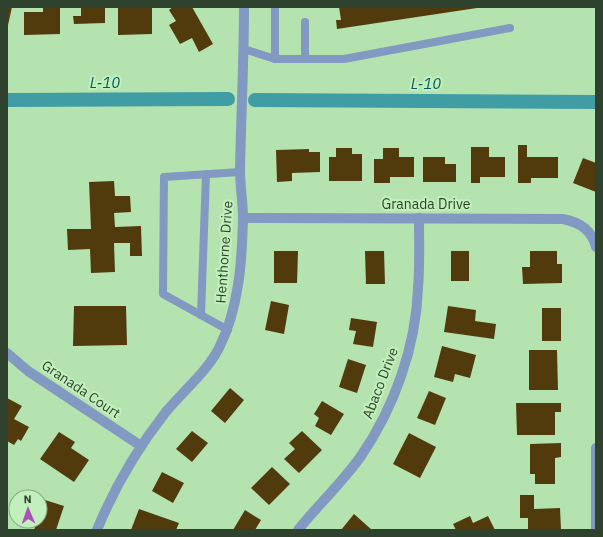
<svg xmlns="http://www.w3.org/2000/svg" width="603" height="537" viewBox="0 0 603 537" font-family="'IBM Plex Sans',sans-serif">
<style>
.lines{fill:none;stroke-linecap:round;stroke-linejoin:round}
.canal{stroke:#409da3;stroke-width:14}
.building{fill:#513b0d}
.service{stroke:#8299c2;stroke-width:8}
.minor{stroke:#8299c2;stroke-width:10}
.labels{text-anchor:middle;stroke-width:4;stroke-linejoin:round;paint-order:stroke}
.street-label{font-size:14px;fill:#2f422d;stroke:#c2f0bc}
.water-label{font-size:15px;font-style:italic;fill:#05595e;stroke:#c2f0bc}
</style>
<rect width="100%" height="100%" fill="#b5e3b0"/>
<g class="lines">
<!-- canal -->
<g class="canal">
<path d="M7,100L228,99"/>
<path d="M255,100L596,102"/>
</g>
</g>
<!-- building -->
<g class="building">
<path d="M7,7H12L8,25H7Z"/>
<path d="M43,7H60V34L24,35V12H43Z"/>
<path d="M81,7H105V23L74,24L73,16H81Z"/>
<path d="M118,7H152V34L118,35Z"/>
<path d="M173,7H192L213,44L199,52L192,38L180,44L169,25L176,21L169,10Z"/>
<path d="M339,7H477V8L337,29L336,20H341Z"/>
<path d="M518,145H527V157H558V178H531V183H518Z"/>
<path d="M471,147H489V157H505V177H480V183H471Z"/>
<path d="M336,148H352V154H362V181H329V157H336Z"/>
<path d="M383,148H399V157H414V177H390V183H374V159H383Z"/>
<path d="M309,149V152H320V172L292,173V181L277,182L276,150Z"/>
<path d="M423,157H445V164H456V182H423Z"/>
<path d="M583,158L596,163V192L573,183Z"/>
<path d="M114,181L115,196H130L131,212L114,213L115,227L141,226L142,256H130V243H114L115,272L91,273L90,249L68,250L67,229H91L89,182Z"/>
<path d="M274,251H298L297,283H274Z"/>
<path d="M365,251H384L385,284H366Z"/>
<rect x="451" y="251" width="18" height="30"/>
<path d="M530,251H557V264H562V283L523,284L522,267H530Z"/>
<path d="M271,301L289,305L284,334L265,330Z"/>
<path d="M74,306H126L127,345L73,346Z"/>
<path d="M448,306L476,310L475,321L496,324L494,339L444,332Z"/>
<rect x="542" y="308" width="19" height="33"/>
<path d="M351,318L377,322L373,347L353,344L356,331L349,330Z"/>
<path d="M442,346L476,355L470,378L455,374L453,382L434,377Z"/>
<path d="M529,350H557L558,390H529Z"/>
<path d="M348,359L366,365L357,393L339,387Z"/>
<path d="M230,388L244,400L225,423L211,411Z"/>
<path d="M429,391L446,398L435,425L417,418Z"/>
<path d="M7,398L22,406L14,419L29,427L21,441L18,439L14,445L7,441Z"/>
<path d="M322,401L344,414L331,435L315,426L319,418L314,414Z"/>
<path d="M516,403H561V412H555V435H517Z"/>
<path d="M192,431L208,443L192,462L176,449Z"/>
<path d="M302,431L322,450L299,473L284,459L295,449L289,443Z"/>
<path d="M59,432L75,442L71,448L89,460L74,482L40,459Z"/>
<path d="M409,433L436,447L420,478L393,464Z"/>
<path d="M561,443V457L555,458V484H535V474H530V444Z"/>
<path d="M272,467L290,484L269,505L251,488Z"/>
<path d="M162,472L184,483L173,503L152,491Z"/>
<path d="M520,495H534V509L560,508L561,530H528V518H520Z"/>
<path d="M45,500L64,506L56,530H34L37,521H40V507L42,508Z"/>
<path d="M139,509L179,523L176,530H131Z"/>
<path d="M245,510L261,520L255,530H233Z"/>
<path d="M354,514L372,530H341Z"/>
<path d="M470,516L473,523L488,516L495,530H456L453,524Z"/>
</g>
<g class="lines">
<!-- service -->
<g class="service">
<path d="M305,22V59"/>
<path d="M244,49L275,59V7"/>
<path d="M275,59H344L510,28"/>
<path d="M201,315L206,174"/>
<path d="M228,330L163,294L164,177L240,172"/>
</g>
<!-- minor -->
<g class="minor">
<path d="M243,218L563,219C579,222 592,230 596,247"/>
<path d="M7,353L28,371L141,446"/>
<path d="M97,530C114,488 137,449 165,413C183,391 206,373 219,348C239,308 242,262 243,218C243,202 240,186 240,170C241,116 244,61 244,7"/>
<path d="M298,530C318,505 342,483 361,456C394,408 416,347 418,288C420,265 419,242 419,218"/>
<path d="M596,530V448"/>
</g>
</g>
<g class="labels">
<!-- street labels -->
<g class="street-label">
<text x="426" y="209">Granada Drive</text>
<text transform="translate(224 252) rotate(-86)" y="5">Henthorne Drive</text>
<text transform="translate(380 383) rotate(-69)" y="5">Abaco Drive</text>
<text transform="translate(81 389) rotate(34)" y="5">Granada Court</text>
</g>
<!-- water labels -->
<g class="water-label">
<text x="105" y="88">L-10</text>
<text x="426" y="89">L-10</text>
</g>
</g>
<!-- border -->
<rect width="603" height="537" fill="none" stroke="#2f422d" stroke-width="16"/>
<!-- north arrow -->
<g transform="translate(28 509) rotate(358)"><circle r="19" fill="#c2f0bc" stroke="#87aa83"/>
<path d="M0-3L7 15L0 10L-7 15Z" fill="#ac50ba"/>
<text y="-6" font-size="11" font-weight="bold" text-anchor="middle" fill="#2f422d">N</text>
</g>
</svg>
